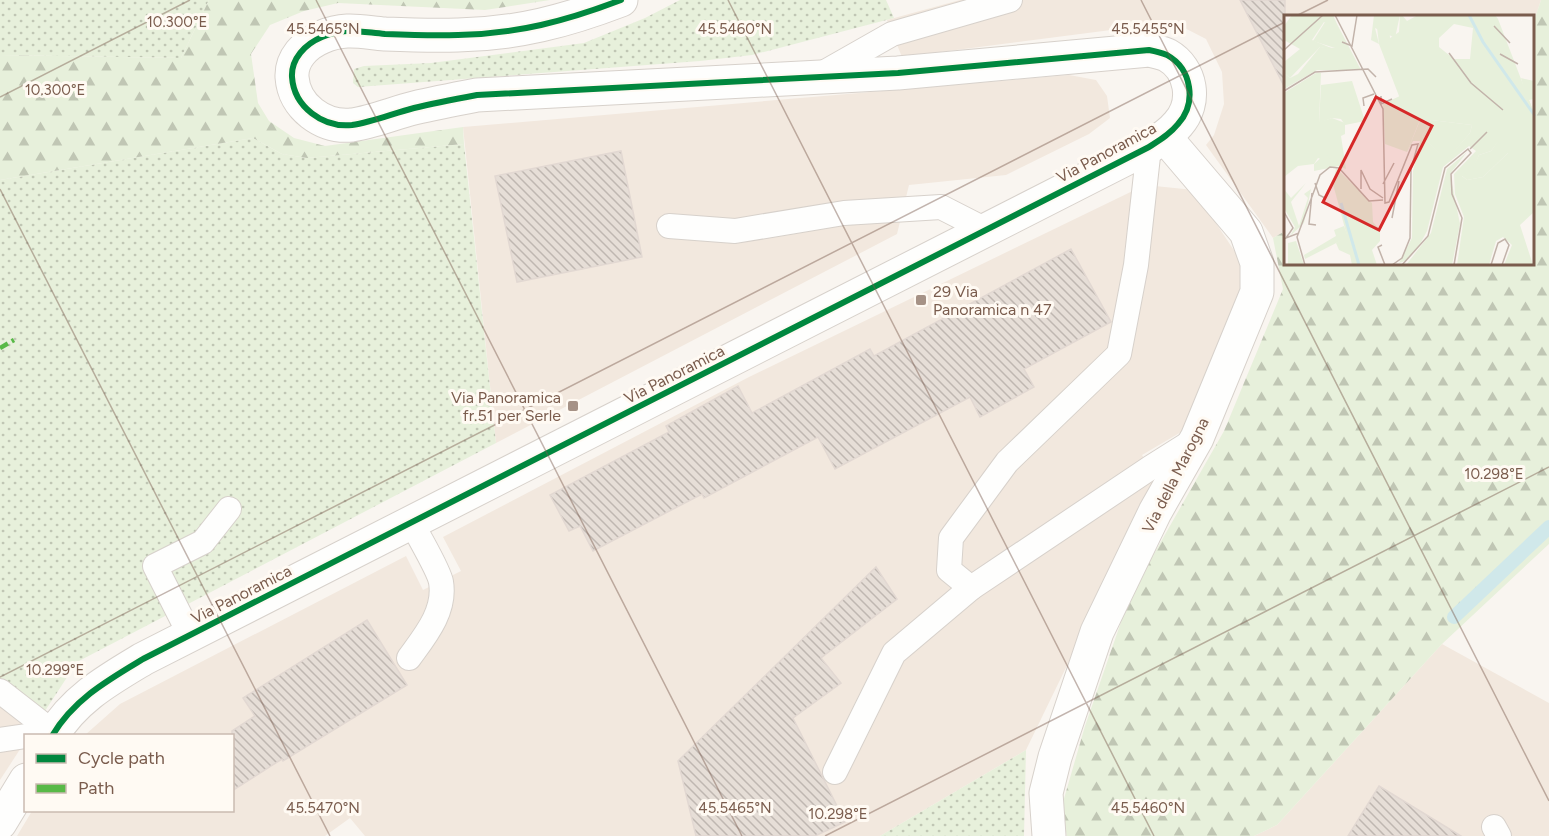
<svg xmlns="http://www.w3.org/2000/svg" width="1549" height="836" viewBox="0 0 1549 836" font-family="Figtree,sans-serif">
<style>
.residential{fill:#f2e8de}
.green{fill:url(#green-dots)}
.forest{fill:url(#forest-firs)}
.lines{fill:none;stroke-linecap:round;stroke-linejoin:round}
.stream{stroke:#d0e8ea;stroke-width:14}
.building{fill:url(#building-back-hatch);stroke:#e2d8d2;stroke-width:1.5}
.service-casing{stroke:#d7d1cb;stroke-width:26}
.minor-casing{stroke:#d7d1cb;stroke-width:35}
.tertiary-casing{stroke:#d7d1cb;stroke-width:35}
.service{stroke:#fefefd;stroke-width:24}
.minor{stroke:#fefefd;stroke-width:33}
.tertiary{stroke:#fefefd;stroke-width:33}
.quiet{stroke:#58b947;stroke-width:4.5;stroke-dasharray:9 4.5;stroke-linecap:butt}
.cycleway-casing{stroke:#fffaf3;stroke-width:10}
.cycleway{stroke:#00873e;stroke-width:6}
.ticks{fill:none;stroke:#7a5c4d;stroke-width:1.5;stroke-opacity:0.45}
.poi-dot{fill:#a69286;stroke:#fffaf3;stroke-width:2}
.labels{text-anchor:middle;stroke-width:6;stroke-linejoin:round;paint-order:stroke}
.street-label{font-size:16px;fill:#7a5c4d;stroke:#fffaf3}
.poi-label{font-size:16px;fill:#7a5c4d;stroke:#fffaf3;text-anchor:start}
.inset-river{fill:none;stroke:#d0e8ea;stroke-width:3}
.inset-road{fill:none;stroke:#c2b3aa;stroke-width:1.5}
.view{fill:#d62828;fill-opacity:0.15;stroke:#d62828;stroke-width:3}
.inset-edge{fill:none;stroke:#7a5c4d;stroke-width:3}
.ticks-label{font-size:15px;text-anchor:middle;fill:#7a5c4d;stroke:#fffaf3;stroke-width:6;stroke-linejoin:round;paint-order:stroke}
</style>
<defs>
<pattern id="green-dots" width="8" height="8" patternUnits="userSpaceOnUse" patternTransform="scale(1.5)"><rect width="8" height="8" fill="#e7f0db"/><path d="M2 2h.1M6 6h.1" fill="none" stroke="#c0c6b4" stroke-width="1.8" stroke-linecap="round"/></pattern>
<pattern id="forest-firs" width="22" height="20" patternUnits="userSpaceOnUse" patternTransform="scale(1.5)"><rect width="22" height="20" fill="#e7f0db"/><path d="M5 1l3.5 6h-7zM16 11l3.5 6h-7z" fill="#c0c6b4"/></pattern>
<pattern id="building-back-hatch" width="6" height="6" patternUnits="userSpaceOnUse" patternTransform="scale(1.5)"><rect width="6" height="6" fill="#e6ded7"/><path d="M-1 5l2 2M0 0l6 6M5-1l2 2" fill="none" stroke="#bfb7b1"/></pattern>
</defs>
<rect width="100%" height="100%" fill="#f9f5f0"/>
<!-- residential -->
<g class="residential">
<path d="M960,0H1541L1533,24L1532,16H1285V231L1273,238L1206,145L1214,135L1224,104L1222,72L1206,39L1173,22L902,57L887,20Z"/>
<path d="M1069,75L1096,80L1107,96L1110,118L1089,134L1006,175L909,185L897,234L496,443L463,127Z"/>
<path d="M1145,185L1194,190L1243,264L1239,309L1188,428L1142,455L1157,480L1026,750L880,836H365L350,818L325,836H17L32,811L232,810V736L85,735L120,704L406,556L423,590L461,571L443,537L749,377Z"/>
<path d="M1442,644L1549,703V836H1254L1277,825Z"/>
<path d="M0,680L43,714L0,780Z"/>
</g>
<!-- green -->
<g class="green">
<path d="M0,0H209L181,58L0,55Z"/>
<path d="M680,0H886L894,18L752,55L700,61L358,87L353,83L354,69L364,66L431,63L584,43L645,18Z"/>
<path d="M253,138L282,154L307,158L464,144L496,443L77,662L43,714L0,680V180Z"/>
<path d="M1026,750L1024,836H880Z"/>
</g>
<!-- forest -->
<g class="forest">
<path d="M209,0H550L485,10L338,3L304,11L270,25L251,54L258,103L269,121L294,138L325,146L463,127L464,144L307,158L282,154L253,138L0,180V55L181,58Z"/>
<path d="M1541,0H1549V544L1442,644L1277,825L1254,836H1067L1061,809L1085,726L1130,596L1224,431L1283,289L1273,238L1285,231V264H1532L1533,24Z"/>
</g>
<g class="lines">
<!-- stream -->
<path class="stream" d="M1454,617L1549,527"/>
</g>
<!-- building -->
<g class="building">
<path d="M1240,0H1285V88Z"/>
<path d="M621,151L642,257L517,282L495,176Z"/>
<path d="M1071,249L1111,322L1024,369L1034,387L980,417L970,397L835,469L818,437L704,498L702,494L593,551L580,526L569,531L550,495L669,432L666,426L738,386L752,413L870,349L874,356Z"/>
<path d="M876,567L897,599L821,658L841,683L793,718L845,822L815,836H696L678,761Z"/>
<path d="M367,620L407,685L283,761L282,759L232,791V731L255,716L243,698Z"/>
<path d="M1379,786L1461,836H1348Z"/>
</g>
<g class="lines">
<!-- service casing -->
<g class="service-casing">
<g id="service">
<path d="M818,76L892,34L1010,0"/>
<path d="M1149,147L1136,265L1119,354L1007,462L951,538L949,570L971,588L1150,468L1196,439"/>
<path d="M669,226L735,231L844,213L941,207L986,230"/>
<path d="M190,635L155,566L203,542L229,509"/>
<path d="M409,658C425,636 446,611 441,582C439,570 418,536 412,523"/>
<path d="M0,691L54,733"/>
<path d="M0,740L26,736"/>
<path d="M835,772L894,653L971,588"/>
<path d="M1494,827L1499,836"/>
</g>
</g>
<!-- minor casing -->
<g class="minor-casing">
<path id="minor" d="M1049,836L1046,793L1055,757L1097,632L1155,512L1197,438L1257,292V263L1246,232L1165,137"/>
</g>
<!-- tertiary casing -->
<g class="tertiary-casing">
<g id="tertiary">
<path d="M52,736C74,699 108,680 143,659L1149,147C1160,140 1170,134 1178,124C1197,103 1192,69 1167,55C1162,53 1154,51 1149,50L898,73L477,95C456,99 435,103 414,108C394,113 373,122 352,125C323,128 294,107 292,77C291,59 305,44 322,37C345,27 361,32 385,34C409,35 434,36 458,35C517,34 566,21 621,0"/>
<path d="M0,823L26,780"/>
</g>
</g>
<!-- service -->
<use href="#service" class="service"/>
<!-- minor -->
<use href="#minor" class="minor"/>
<!-- tertiary -->
<use href="#tertiary" class="tertiary"/>
<!-- quiet -->
<path class="quiet" d="M0,348L14,340"/>
<!-- cycleway casing -->
<g class="cycleway-casing">
<path id="cycleway" d="M52,736C74,699 108,680 143,659L1149,147C1160,140 1170,134 1178,124C1197,103 1192,69 1167,55C1162,53 1154,51 1149,50L898,73L477,95C456,99 435,103 414,108C394,113 373,122 352,125C323,128 294,107 292,77C291,59 305,44 322,37C345,27 361,32 385,34C409,35 434,36 458,35C517,34 566,21 621,0"/>
</g>
<!-- cycleway -->
<use href="#cycleway" class="cycleway"/>
</g>
<!-- ticks -->
<path class="ticks" d="M316,0L742,836M728,0L1154,836M1141,0L1549,801M1296,16L1328,0M0,97L190,0M0,189L330,836M0,677L1285,22M825,836L1549,467"/>
<!-- markers -->
<g class="poi-dot">
<rect x="915" y="294" width="12" height="12" rx="3"/>
<rect x="567" y="400" width="12" height="12" rx="3"/>
</g>
<g class="labels">
<!-- street labels -->
<g class="street-label">
<text transform="translate(1106 152) rotate(-28)" y="6">Via Panoramica</text>
<text transform="translate(674 374) rotate(-27)" y="6">Via Panoramica</text>
<text transform="translate(1175 475) rotate(-63)" y="6">Via della Marogna</text>
<text transform="translate(241 594) rotate(-27)" y="6">Via Panoramica</text>
</g>
<!-- poi labels -->
<g class="poi-label">
<text x="933" y="297">29 Via<tspan x="933" dy="18">Panoramica n 47</tspan></text>
<text x="561" y="403" text-anchor="end">Via Panoramica<tspan x="561" dy="18">fr.51 per Serle</tspan></text>
</g>
</g>
<!-- overview -->
<g transform="translate(1284 15)">
<rect width="250" height="250" fill="#f9f5f0"/>
<path d="M90,0H116L111,23L91,13L95,29L87,25ZM41,7L53,9L77,55H33L0,74V58L6,63L14,59L36,32L51,33L29,26ZM32,58H37L35,107L48,103L61,108V119L57,121L62,154L34,143L30,149L14,151L0,162V78ZM237,63L250,66V84L245,85L250,98L241,78ZM118,80L121,94L137,102L123,137L101,129L99,89ZM147,105L188,110L186,118L162,146L138,121ZM214,126L225,137L199,162L183,165L177,160L189,152L195,140L207,136ZM60,211L64,222L21,244L20,240L52,221L50,215Z" fill="#e7f0db"/>
<path d="M8,0H49L53,9L48,12L40,7L28,25L52,35L36,32L6,63L0,58V47L16,34L0,25V11ZM104,0H118L123,6L134,0H211L214,4L250,98V197L236,210L249,250H220L228,230L219,222L212,226L205,250H173L180,202L171,179L170,159L192,136L185,131L159,152L143,216L135,231L121,246L115,248L128,223L129,156L136,126H129L123,137L137,103L120,94L95,29L92,4L105,9L106,23L115,17L116,1ZM170,9L189,13L186,44H170L155,32V23ZM147,105L188,110L186,118L162,145L138,121ZM214,127L224,138L199,162L183,165L178,161L190,152L195,140L207,136ZM68,66L81,106L61,110L57,104L48,103L35,108L37,70ZM183,137L166,159L176,209L168,250H122L147,218L163,154ZM41,139L55,151L30,156V149ZM52,153L88,188L89,207L96,215V226L88,235L93,250H68L66,240L55,235L52,228L63,221L49,169ZM22,168L7,187L15,211L24,183L20,179L27,174L20,208L6,221L11,212L0,193V174L7,183ZM12,226L20,250H4V228Z" fill="#e7f0db" fill-rule="evenodd"/>
<path class="inset-river" d="M185,0L199,27L251,101M57,188L75,250"/>
<path class="inset-road" d="M51,0L99,94L101,188L105,187L128,130L134,129L127,154L126,223L118,243L108,250M210,11L226,28M58,27L68,31L73,0M0,35L39,0M165,38L187,68L219,95M216,39L234,49M0,76L31,57L84,54L92,62M97,81V89L108,84M80,91L79,83L90,79M186,134L203,117M31,168L35,180L41,183M99,169L110,148M77,174V155L86,174L99,183M28,178L25,209L32,210M0,197L9,213L2,223L15,218M108,203L115,166M98,230L94,232L101,250M21,250L13,222L36,160L46,152L55,153L85,186L99,185M118,250L144,221L161,153L184,134L187,138L167,159L168,179L178,203L170,250M207,250L214,228L221,224L225,230L218,250"/>
<path class="view" d="M92,82L148,111L95,215L39,187Z"/>
<rect width="250" height="250" class="inset-edge"/>
</g>
<g class="ticks-label">
<text x="177" y="27">10.300°E</text>
<text x="323" y="34">45.5465°N</text>
<text x="735" y="34">45.5460°N</text>
<text x="1148" y="34">45.5455°N</text>
<text x="55" y="95">10.300°E</text>
<text x="1494" y="479">10.298°E</text>
<text x="55" y="675">10.299°E</text>
<text x="323" y="813">45.5470°N</text>
<text x="735" y="813">45.5465°N</text>
<text x="1148" y="813">45.5460°N</text>
<text x="838" y="819">10.298°E</text>
</g>
<!-- legend -->
<rect x="24" y="734" width="210" height="78" fill="#fffaf3" stroke="#cabbb1" stroke-width="1.5"/>
<rect x="36" y="754" width="30" height="9" fill="#00873e" stroke="#cabbb1" stroke-width="1.5"/>
<text x="78" y="764" font-size="18" fill="#7a5c4d">Cycle path</text>
<rect x="36" y="784" width="30" height="9" fill="#58b947" stroke="#cabbb1" stroke-width="1.5"/>
<text x="78" y="794" font-size="18" fill="#7a5c4d">Path</text>
</svg>
